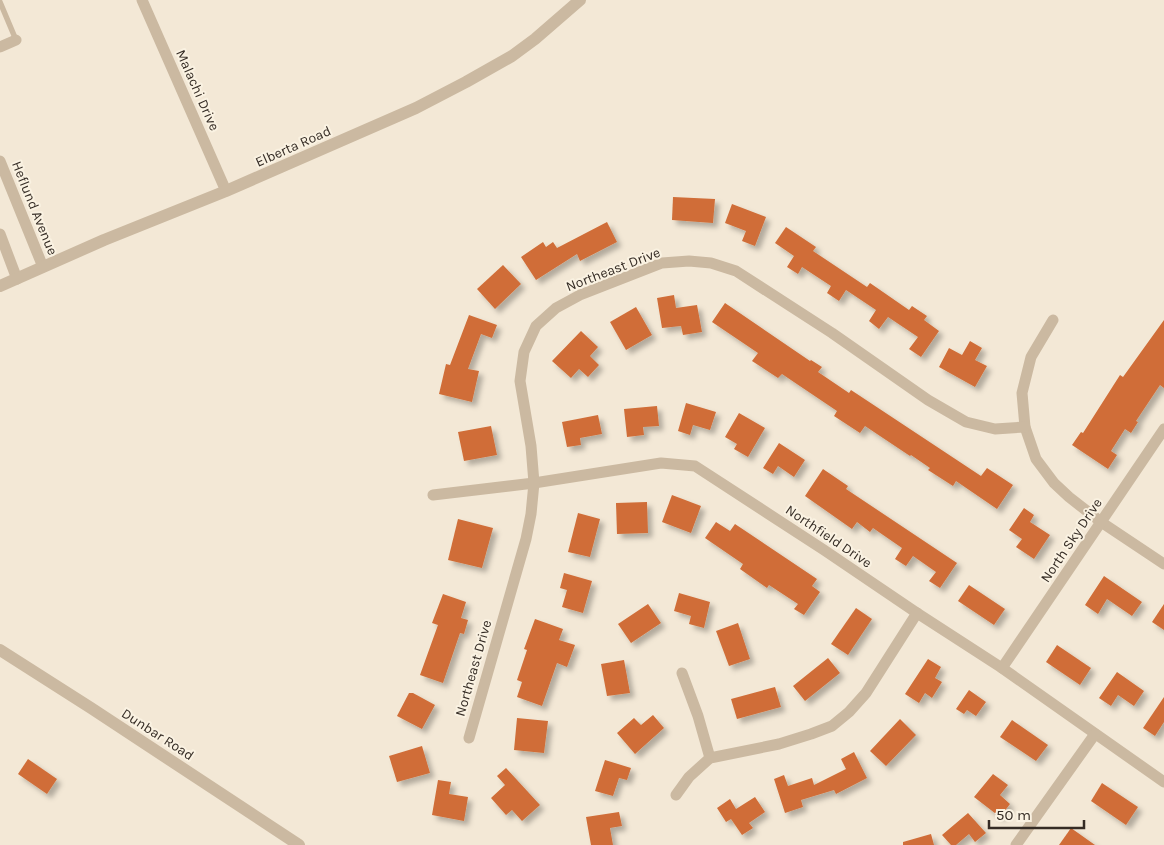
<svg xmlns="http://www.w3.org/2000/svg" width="1164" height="845" viewBox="0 0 1164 845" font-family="Karla,sans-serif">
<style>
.building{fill:#d06d37;filter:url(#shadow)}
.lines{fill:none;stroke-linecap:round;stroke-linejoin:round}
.service{stroke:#cbb9a1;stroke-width:5.5}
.minor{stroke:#cbb9a1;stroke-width:11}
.tertiary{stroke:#cbb9a1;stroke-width:12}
.labels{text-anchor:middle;stroke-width:4;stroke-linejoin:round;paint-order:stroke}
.street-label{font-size:14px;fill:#352c25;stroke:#faf2e2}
</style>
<defs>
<filter id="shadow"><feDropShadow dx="4.5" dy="4.5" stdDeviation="2.5" flood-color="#0004"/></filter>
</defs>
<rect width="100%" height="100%" fill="#f3e8d6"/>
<!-- building -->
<g class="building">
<path d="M673,197L715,199L713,223L672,220Z"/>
<path d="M732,204L766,217L755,246L742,241L746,231L725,223Z"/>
<path d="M607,222L617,242L580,261L577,254L536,280L521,257L543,242L546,247L553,242L557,248Z"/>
<path d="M786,227L816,247L813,251L867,287L870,283L909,310L912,306L927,316L924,320L939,331L921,357L909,349L918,337L888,317L879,329L869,321L876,310L846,290L839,301L827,293L831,286L802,267L798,274L787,267L794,256L775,243Z"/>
<path d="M503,265L521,284L495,309L477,289Z"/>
<path d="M674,295L676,308L697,305L702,332L683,335L681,326L662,328L657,298Z"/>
<path d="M725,303L810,361L811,360L822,367L818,372L849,393L851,390L981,476L987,468L1013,485L997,509L956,481L953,486L928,470L930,468L911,455L910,456L865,426L860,433L834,416L837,411L782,374L778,378L752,361L758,353L712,322Z"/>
<path d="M636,307L652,335L626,350L610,322Z"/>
<path d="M469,315L497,325L492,338L481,334L468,369L479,371L472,402L439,394L446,364L450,365Z"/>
<path d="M1164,320V388L1160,385L1136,421L1138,422L1131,433L1125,429L1111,451L1117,455L1108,469L1072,445L1081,432L1083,433L1120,375L1123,377Z"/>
<path d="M581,331L598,347L590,356L599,365L588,377L579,369L571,378L552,361Z"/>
<path d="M970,341L982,348L975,360L987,366L975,387L939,367L949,348L962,355Z"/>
<path d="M686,403L716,412L710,430L693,425L690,435L678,431Z"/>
<path d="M657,406L659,426L643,427L644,435L627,437L624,409Z"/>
<path d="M739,413L765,428L748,457L734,449L737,444L725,437Z"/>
<path d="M598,415L602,434L580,438L581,445L567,447L562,422Z"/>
<path d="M491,426L497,455L464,461L458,432Z"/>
<path d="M779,443L805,460L794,477L778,466L773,474L763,468Z"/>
<path d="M823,469L848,486L846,489L957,563L940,588L929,581L936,572L913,556L906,566L895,559L902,548L873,528L870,532L857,522L852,529L805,496Z"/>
<path d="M672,495L701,506L691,533L662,522Z"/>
<path d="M647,502L648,533L617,534L616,503Z"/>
<path d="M1024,508L1034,515L1030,522L1050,535L1034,559L1016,547L1022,539L1009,530Z"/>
<path d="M578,513L600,519L590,557L568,552Z"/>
<path d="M458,519L493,528L482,568L448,560Z"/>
<path d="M716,522L730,531L735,524L817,579L812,586L820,592L804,615L794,609L798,604L769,585L767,588L740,569L743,564L705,538Z"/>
<path d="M564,573L592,581L583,613L562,607L567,590L560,588Z"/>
<path d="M1104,576L1142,602L1132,616L1107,599L1098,614L1085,605Z"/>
<path d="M969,585L1005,609L994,625L958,601Z"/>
<path d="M679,593L710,602L704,628L689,624L691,616L674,611Z"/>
<path d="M443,594L466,602L461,618L468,620L464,634L460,633L443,683L420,675L438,625L432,623Z"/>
<path d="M648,604L661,623L631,643L618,624Z"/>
<path d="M1164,604V630L1152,622Z"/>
<path d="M856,608L872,619L848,655L831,644Z"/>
<path d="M535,619L563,629L559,640L575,645L567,667L557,663L542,706L517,697L522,682L517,680L527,650L524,649Z"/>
<path d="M738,623L750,659L729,666L716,631Z"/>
<path d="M1057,645L1091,668L1080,685L1046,662Z"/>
<path d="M828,658L840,673L805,701L793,686Z"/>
<path d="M928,659L941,667L935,678L942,682L932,698L925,693L919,703L905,694Z"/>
<path d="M624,660L630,693L607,696L601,664Z"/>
<path d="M1117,672L1144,691L1134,706L1118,695L1111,706L1099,698Z"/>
<path d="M775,687L781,707L737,719L731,699Z"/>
<path d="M969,690L986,702L976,716L967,710L964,714L956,709Z"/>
<path d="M409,693H413L435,705L422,729L397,716Z"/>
<path d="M1164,697V722L1155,736L1143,728Z"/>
<path d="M653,715L664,728L635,754L617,733L634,718L641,725Z"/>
<path d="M517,718L548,721L544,753L514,750Z"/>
<path d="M900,719L916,735L886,766L870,751Z"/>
<path d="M1012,720L1048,745L1036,761L1000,737Z"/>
<path d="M422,746L430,773L397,782L389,756Z"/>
<path d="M854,752L867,778L836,794L834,790L801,800L803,807L785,813L774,779L784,775L788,786L812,778L814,785L846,769L841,759Z"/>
<path d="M28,759L57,779L47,794L18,774Z"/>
<path d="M605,760L631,768L627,780L619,778L613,796L595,791Z"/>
<path d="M506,768L540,805L522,821L512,810L506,815L491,798L505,785L497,776Z"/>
<path d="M993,774L1008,785L1000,795L1010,804L1000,817L974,797Z"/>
<path d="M438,780L451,782L449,794L468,797L464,821L432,815Z"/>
<path d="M1102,783L1138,807L1126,825L1091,801Z"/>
<path d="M755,797L765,812L749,823L753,828L742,835L731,819L726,822L717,808L730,799L736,809Z"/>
<path d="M619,812L622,826L610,828L613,845H591L586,817Z"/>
<path d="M968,813L986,833L975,842L969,834L956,845H951L942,835Z"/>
<path d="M1071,828L1095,845H1059Z"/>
<path d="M931,834L934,845H903V842Z"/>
</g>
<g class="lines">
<!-- service -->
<path class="service" d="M0,2L16,40"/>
<!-- minor -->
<g class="minor">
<path d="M142,0L226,191"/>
<path d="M0,47L16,40"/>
<path d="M0,161L43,267"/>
<path d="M0,234L17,279"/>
<path d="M1053,320L1031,357L1022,393L1025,427L1036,459L1054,483L1069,497L1101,522L1164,564"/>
<path d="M433,495L534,483L661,463L695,466L824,550L917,613L1002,668L1164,782"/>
<path d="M1002,668L1164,429"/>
<path d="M682,673L698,716L710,758"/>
<path d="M469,738L526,539L531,514L534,483L531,446L520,381L524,352L536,326L556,308L580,295L662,263L689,261L711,263L736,271L832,333L928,400L966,422L995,429L1025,427"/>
<path d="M676,795L689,777L710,758L779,744L811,734L832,726L849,712L866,693L917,613"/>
<path d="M1016,845L1095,734"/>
</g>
<!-- tertiary -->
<g class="tertiary">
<path d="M0,286L104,240L226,191L416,108L466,82L512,56L535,39L580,0"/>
<path d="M0,650L91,708L299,845"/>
</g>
</g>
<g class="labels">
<!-- street labels -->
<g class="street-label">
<text transform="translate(198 90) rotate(66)" y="5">Malachi Drive</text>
<text transform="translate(293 146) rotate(-24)" y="5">Elberta Road</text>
<text transform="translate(35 208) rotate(68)" y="5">Heflund Avenue</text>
<text transform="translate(613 269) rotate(-21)" y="5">Northeast Drive</text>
<text transform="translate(829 536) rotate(34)" y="5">Northfield Drive</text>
<text transform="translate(1071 540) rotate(-56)" y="5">North Sky Drive</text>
<text transform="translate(473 668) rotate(-74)" y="5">Northeast Drive</text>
<text transform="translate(158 734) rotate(33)" y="5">Dunbar Road</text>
</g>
</g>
<!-- scale -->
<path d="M989 820v8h95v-8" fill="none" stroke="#352c25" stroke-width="2.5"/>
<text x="996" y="820" font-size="15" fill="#352c25" stroke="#faf2e2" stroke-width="4" paint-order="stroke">50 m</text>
</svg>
